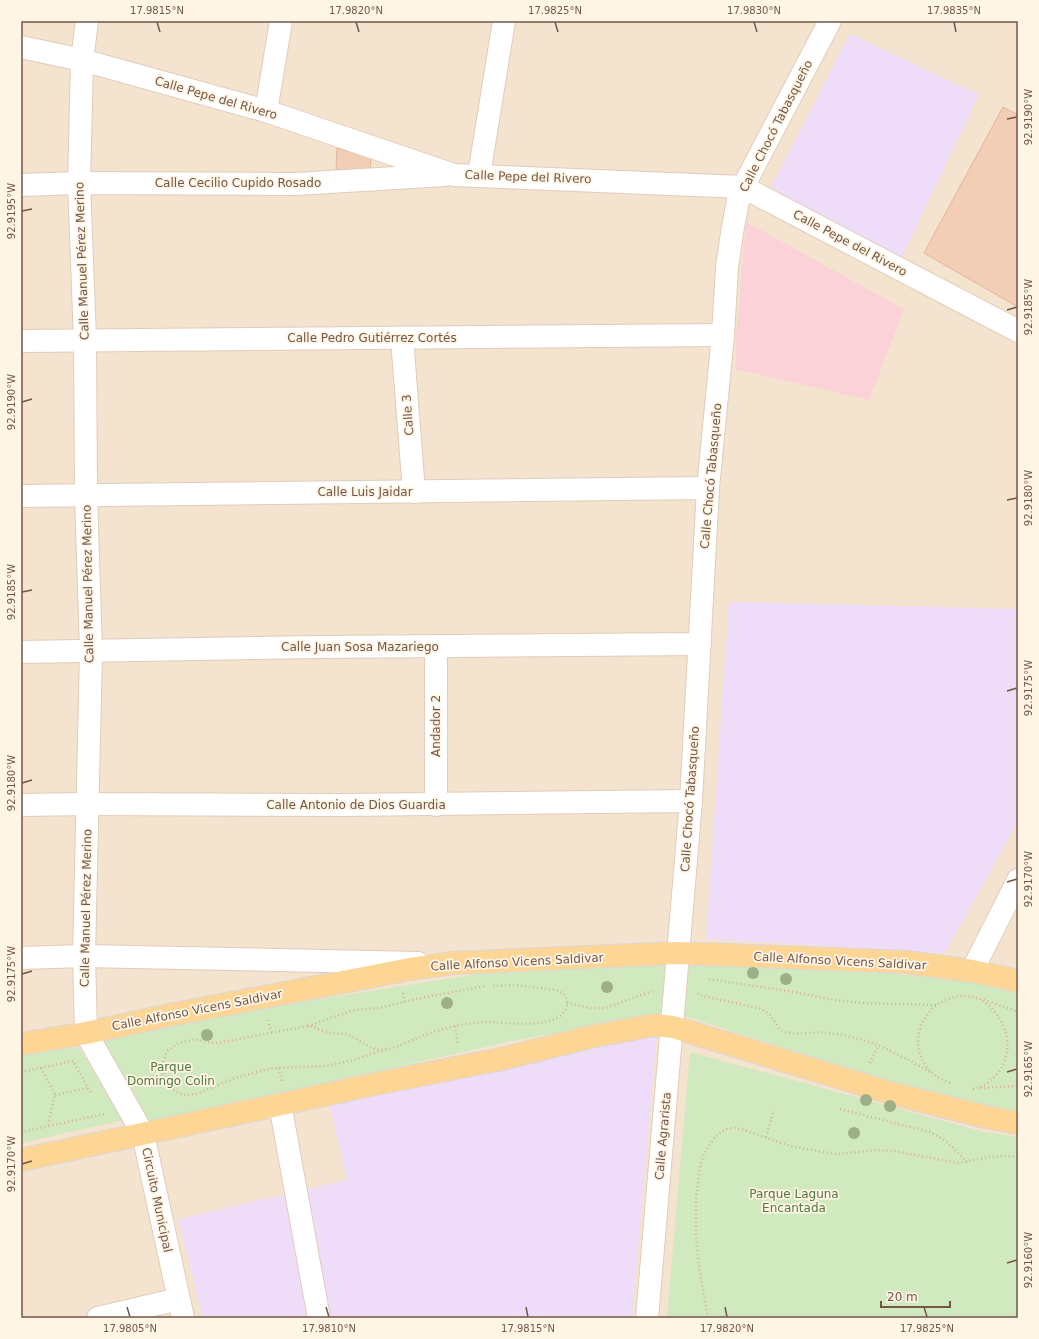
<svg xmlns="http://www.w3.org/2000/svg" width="1039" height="1339" viewBox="0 0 1039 1339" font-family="'DejaVu Sans',sans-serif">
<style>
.residential{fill:#f4e3ce}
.education{fill:#eedcf8}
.medical{fill:#fad2d7}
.green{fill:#d0e9be}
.building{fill:#f2ceb6;stroke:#e5b497}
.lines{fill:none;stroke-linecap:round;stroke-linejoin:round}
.minor-casing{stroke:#e0cdbb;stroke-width:24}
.major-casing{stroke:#ddd6d3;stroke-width:24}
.path{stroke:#d6b19a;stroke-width:2.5;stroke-dasharray:1 3;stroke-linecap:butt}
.minor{stroke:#fff;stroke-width:22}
.major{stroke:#fdd696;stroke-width:22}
.tree{fill:#9daf87}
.ticks{fill:none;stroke:#735647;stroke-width:1.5}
.labels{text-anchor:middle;stroke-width:3.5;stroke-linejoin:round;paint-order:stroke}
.street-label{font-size:12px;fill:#735647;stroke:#fff5e5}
.park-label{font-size:12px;fill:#50793f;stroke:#fff5e5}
.neatline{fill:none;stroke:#735647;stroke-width:1.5}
.ticks-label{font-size:10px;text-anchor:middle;fill:#735647}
</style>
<rect width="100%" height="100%" fill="#fcf1df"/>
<!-- residential -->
<rect class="residential" x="21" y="21" width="997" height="1297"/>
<!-- education -->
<g class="education">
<path d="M850,34L979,95L899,263L771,187Z"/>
<path d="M729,602L1018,609V821L945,953L706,939Z"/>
<path d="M657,1033L632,1318H203L178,1219L347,1180L330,1106Z"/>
</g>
<!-- medical -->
<path class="medical" d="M746,222L904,309L869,400L736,369V338Z"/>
<!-- green -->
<g class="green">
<path d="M667,963L661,1013L512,1041L285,1092L145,1130L99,1040L264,1008L497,971Z"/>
<path d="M689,963L831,967L974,982L1018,994V1111L951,1098L881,1079L684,1016Z"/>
<path d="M78,1047L124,1120L21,1143V1055Z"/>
<path d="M690,1052L984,1132L1018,1137V1318H667Z"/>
</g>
<!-- building -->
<g class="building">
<path d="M1003,107L1018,115V307L924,253Z"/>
<path d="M337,148L371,157L370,170H336Z"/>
</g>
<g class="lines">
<!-- minor casing -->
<g class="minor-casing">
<g id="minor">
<path d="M87,21L82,60L79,183L85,340L86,495L91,651L84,956L86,1033L143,1134L183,1318"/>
<path d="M21,47L82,60L266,111L454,175L743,187L1018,331"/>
<path d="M266,111L281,21"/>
<path d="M479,175L504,21"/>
<path d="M21,185L79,183L296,184L445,175"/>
<path d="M402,338L414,492"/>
<path d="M21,341L723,335"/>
<path d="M21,496L708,488"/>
<path d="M21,652L320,647L700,644"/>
<path d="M21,805L87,804L345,805L691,801"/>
<path d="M436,805V646"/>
<path d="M21,958L84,956L418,963"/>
<path d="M972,971L1018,880"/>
<path d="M280,1104L319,1318"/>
<path d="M98,1318L179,1299"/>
<path d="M647,1318L691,801L708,488L723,335L727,267L733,227L738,201L743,187L830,21"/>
</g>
</g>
<!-- major casing -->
<g class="major-casing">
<g id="major">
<path d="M21,1044L86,1033L175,1014L353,980L410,969L453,963L678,953L906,962L972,971L1018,981"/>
<path d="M21,1160L370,1085L501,1059L594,1036L655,1025L673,1027L894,1094L986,1117L1018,1123"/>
</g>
</g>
<!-- path -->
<g class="path">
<path d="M709,979L794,992L835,1000L863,1003L936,1005"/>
<path d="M403,993L405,1002"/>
<path d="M698,993L699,995L762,1009C764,1011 767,1012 769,1014C775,1020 777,1029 785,1032C799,1036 815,1031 828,1033C865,1036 899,1054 930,1072"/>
<path d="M567,1003L591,1008H606L652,991"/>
<path d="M268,1020L272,1033"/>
<path d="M308,1026L336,1016L356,1010L378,1008L425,997L486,986"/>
<path d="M455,1026L458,1046"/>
<path d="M386,1049L354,1060L326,1066L274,1068L261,1071L238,1077L196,1094L183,1095L171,1088L166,1081L163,1068V1062L167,1051L179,1043L196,1039L206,1042L217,1043L308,1026C316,1027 323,1032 331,1033C337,1034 343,1033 349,1035C360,1039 369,1050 382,1050C395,1049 409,1041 422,1036C432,1032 443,1029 454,1026C465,1024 476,1022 487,1022C505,1022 569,1032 567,1001C567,994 561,992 555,990L515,985L491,986"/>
<path d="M870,1063L878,1046"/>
<path d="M41,1068L55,1095L48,1125"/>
<path d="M279,1068L282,1081"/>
<path d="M21,1072L73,1061L91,1093"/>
<path d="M138,1080L164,1074"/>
<path d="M950,1083C897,1064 915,994 968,996C978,997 1008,1008 1018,1012"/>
<path d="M980,1088L1018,1086"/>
<path d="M973,1089C983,1087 989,1083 996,1075C1018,1050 1006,1015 980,999"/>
<path d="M55,1095L88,1088"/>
<path d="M840,1109L930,1132L946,1141L967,1162"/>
<path d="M21,1132L104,1114"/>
<path d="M766,1137L774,1110"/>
<path d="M708,1318L700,1273L696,1238V1200L700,1166L704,1154L715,1137L721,1132L727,1129L735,1128L744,1130L790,1146L823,1152L840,1154L877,1150L894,1151L959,1163L989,1157L1005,1156L1018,1157"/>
</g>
<!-- minor -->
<use href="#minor" class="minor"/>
<!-- major -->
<use href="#major" class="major"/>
</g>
<!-- trees -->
<g class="tree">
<circle cx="753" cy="973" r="6"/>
<circle cx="786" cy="979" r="6"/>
<circle cx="607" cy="987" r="6"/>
<circle cx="447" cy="1003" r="6"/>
<circle cx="207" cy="1035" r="6"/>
<circle cx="866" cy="1100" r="6"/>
<circle cx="890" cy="1106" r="6"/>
<circle cx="854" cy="1133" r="6"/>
</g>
<!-- ticks -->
<path class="ticks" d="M157,22L160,32M356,22L359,32M555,22L558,32M754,22L757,32M954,22L956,32M1007,119L1017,117M22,211L32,209M1007,310L1017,307M22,402L32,399M1007,500L1017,498M22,592L32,590M1007,691L1017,688M22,783L32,780M1007,882L1017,879M22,974L32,971M1007,1072L1017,1069M22,1164L32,1161M1007,1263L1017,1260M127,1307L130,1317M326,1307L329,1317M526,1307L528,1317M725,1307L727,1317M924,1307L927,1317"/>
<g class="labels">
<!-- street labels -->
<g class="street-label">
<text transform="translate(216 98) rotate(16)" y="4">Calle Pepe del Rivero</text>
<text transform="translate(776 126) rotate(-63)" y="4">Calle Chocó Tabasqueño</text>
<text transform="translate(528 177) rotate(2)" y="4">Calle Pepe del Rivero</text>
<text x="238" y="187">Calle Cecilio Cupido Rosado</text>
<text transform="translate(850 243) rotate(28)" y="4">Calle Pepe del Rivero</text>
<text transform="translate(82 261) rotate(-92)" y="4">Calle Manuel Pérez Merino</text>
<text x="372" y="342">Calle Pedro Gutiérrez Cortés</text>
<text transform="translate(408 415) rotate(-94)" y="4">Calle 3</text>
<text transform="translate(711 476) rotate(-85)" y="4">Calle Chocó Tabasqueño</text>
<text x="365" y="496">Calle Luis Jaidar</text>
<text transform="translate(88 584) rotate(-91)" y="4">Calle Manuel Pérez Merino</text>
<text x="360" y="651">Calle Juan Sosa Mazariego</text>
<text transform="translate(436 726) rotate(-90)" y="4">Andador 2</text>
<text transform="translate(690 799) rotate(-86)" y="4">Calle Chocó Tabasqueño</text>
<text x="356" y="809">Calle Antonio de Dios Guardia</text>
<text transform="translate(86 908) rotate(-89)" y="4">Calle Manuel Pérez Merino</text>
<text transform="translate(840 961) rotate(3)" y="4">Calle Alfonso Vicens Saldivar</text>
<text transform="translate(517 962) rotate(-3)" y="4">Calle Alfonso Vicens Saldivar</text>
<text transform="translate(197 1010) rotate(-11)" y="4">Calle Alfonso Vicens Saldivar</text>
<text transform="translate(663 1136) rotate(-85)" y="4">Calle Agrarista</text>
<text transform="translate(157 1200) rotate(78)" y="4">Circuito Municipal</text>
</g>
<!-- park labels -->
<g class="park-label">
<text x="171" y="1071">Parque<tspan x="171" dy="14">Domingo Colin</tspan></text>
<text x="794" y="1198">Parque Laguna<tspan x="794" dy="14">Encantada</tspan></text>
</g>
</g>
<!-- border -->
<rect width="1039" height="1339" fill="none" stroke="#fff5e5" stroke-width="44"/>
<!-- scale -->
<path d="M881 1301v6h69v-6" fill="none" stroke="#735647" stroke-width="2"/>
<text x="887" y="1301" font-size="12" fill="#735647" stroke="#fff5e5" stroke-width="3" paint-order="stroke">20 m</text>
<rect x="22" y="22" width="995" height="1295" class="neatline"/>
<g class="ticks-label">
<text x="157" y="14">17.9815°N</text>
<text x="356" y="14">17.9820°N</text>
<text x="555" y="14">17.9825°N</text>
<text x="754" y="14">17.9830°N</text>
<text x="954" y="14">17.9835°N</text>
<text transform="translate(1028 117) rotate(-90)" y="4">92.9190°W</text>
<text transform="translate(11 211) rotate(-90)" y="4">92.9195°W</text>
<text transform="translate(1028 307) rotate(-90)" y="4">92.9185°W</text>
<text transform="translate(11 402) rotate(-90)" y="4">92.9190°W</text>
<text transform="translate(1028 498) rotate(-90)" y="4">92.9180°W</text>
<text transform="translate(11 592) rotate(-90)" y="4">92.9185°W</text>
<text transform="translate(1028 688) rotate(-90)" y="4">92.9175°W</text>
<text transform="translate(11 783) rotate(-90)" y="4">92.9180°W</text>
<text transform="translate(1028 879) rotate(-90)" y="4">92.9170°W</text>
<text transform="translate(11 974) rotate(-90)" y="4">92.9175°W</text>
<text transform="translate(1028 1069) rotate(-90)" y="4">92.9165°W</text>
<text transform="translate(11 1164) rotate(-90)" y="4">92.9170°W</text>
<text transform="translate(1028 1260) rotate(-90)" y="4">92.9160°W</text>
<text x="130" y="1332">17.9805°N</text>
<text x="329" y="1332">17.9810°N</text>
<text x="528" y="1332">17.9815°N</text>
<text x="727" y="1332">17.9820°N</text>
<text x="927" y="1332">17.9825°N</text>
</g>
</svg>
